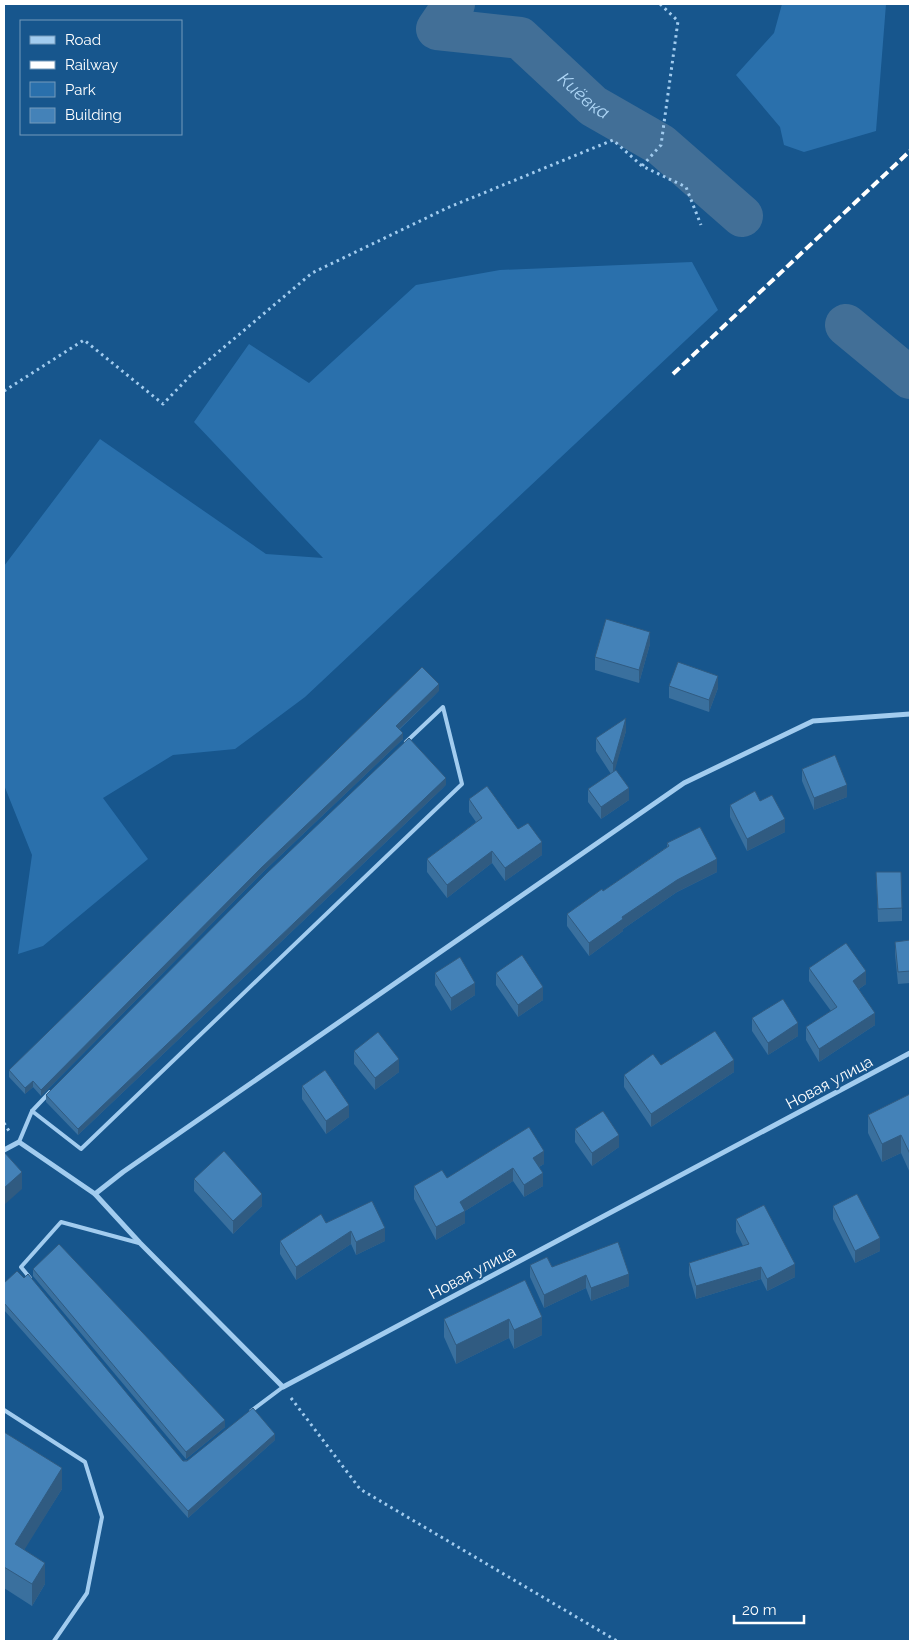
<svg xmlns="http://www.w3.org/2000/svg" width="914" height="1645" viewBox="0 0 914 1645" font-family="Raleway,sans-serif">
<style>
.green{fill:#2a70ac}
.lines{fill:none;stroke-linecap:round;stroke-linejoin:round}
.river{stroke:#426f97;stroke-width:42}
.path{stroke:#a2ccef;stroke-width:3;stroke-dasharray:2.5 4;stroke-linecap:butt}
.lane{stroke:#a2ccef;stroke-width:4}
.street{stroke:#a2ccef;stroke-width:5}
.rail{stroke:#fff;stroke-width:4;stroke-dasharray:9 4;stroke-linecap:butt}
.wall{fill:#3a709e}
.shaded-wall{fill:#305b81}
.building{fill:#4482b8;stroke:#305b81}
.labels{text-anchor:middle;stroke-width:4;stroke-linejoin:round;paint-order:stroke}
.street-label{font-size:16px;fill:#fff;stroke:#17568d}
.water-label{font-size:18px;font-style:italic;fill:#aed6f6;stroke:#17568d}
</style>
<rect width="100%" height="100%" fill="#17568d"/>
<!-- green -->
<g class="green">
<path d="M782,4H886L876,131L804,152L784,145L780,127L736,75L774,33Z"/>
<path d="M692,262L718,310L305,697L235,749L173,755L103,798L148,859L43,946L18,954L32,855L4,785V566L100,439L266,554L323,558L194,422L249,344L309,383L416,285L500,270Z"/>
</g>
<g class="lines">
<!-- river -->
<g class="river">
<path id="s1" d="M454,4L437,29L520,38L593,106L661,145L742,216"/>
<path d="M846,325L910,378"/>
</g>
<!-- path -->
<g class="path">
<path d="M660,4L678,21L661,145L642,166L686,187L701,225"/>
<path d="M4,391L84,340L163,404L191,375L312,273L447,208L613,140L642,166"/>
<path d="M4,1123L9,1131"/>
<path d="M291,1398L360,1489L617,1641"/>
</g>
<!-- lane -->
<g class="lane">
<path d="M32,1111L81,1149L462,784L443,707L406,742"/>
<path d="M19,1142L32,1111L50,1092"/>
<path d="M30,1278L21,1267L61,1222L139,1243"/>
<path d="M4,1410L85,1462L102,1517L87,1593L54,1641"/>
<path d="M251,1411L283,1387"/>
</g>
<!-- street -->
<g class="street">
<path d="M4,1150L19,1142L95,1194L140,1243L283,1387L910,1053"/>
<path d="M95,1194L123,1172L684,783L813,721L910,714"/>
</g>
<!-- rail -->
<path class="rail" d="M673,374L910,151"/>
</g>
<!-- wall -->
<g class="wall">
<path d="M650,644L639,683L595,670V657Z"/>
<path d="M669,686L718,688L709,712L669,698Z"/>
<path d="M439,691L400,729L403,739L261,874L41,1096L33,1087L25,1094L9,1077V1070Z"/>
<path d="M626,731L614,771L629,800L601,819L588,802V789L611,774L596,751V738Z"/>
<path d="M802,769L847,797L814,810L802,781Z"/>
<path d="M446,785L78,1135L46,1102V1095Z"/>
<path d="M469,799L518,829L542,855L505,881L492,863L447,898L427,872V859L476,822L469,812Z"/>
<path d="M760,801L785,832L747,851L730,817V805Z"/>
<path d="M667,843L717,872L677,892L623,929V931L589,956L567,926V914L603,891L667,847Z"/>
<path d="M876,872L902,908V921L878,922Z"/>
<path d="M910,940V983L898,984L895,954V942Z"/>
<path d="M809,968L866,984L859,989L875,1025L819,1062L806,1040V1027L831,1011L809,981Z"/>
<path d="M435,973L475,995L451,1011L435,985Z"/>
<path d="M496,973L543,1000L518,1017L496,985Z"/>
<path d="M752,1018L798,1036L768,1055L752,1031Z"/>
<path d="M354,1051L399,1072L375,1090L354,1064Z"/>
<path d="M661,1065L734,1072L651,1127L624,1087V1075Z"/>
<path d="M302,1086L349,1117L326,1134L302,1099Z"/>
<path d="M910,1094V1173L901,1153L882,1162L868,1133V1115Z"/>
<path d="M575,1129L619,1147L592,1166L575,1142Z"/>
<path d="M544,1164L539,1167L543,1186L524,1197L513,1181L465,1211V1223L436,1240L414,1199V1186L447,1178Z"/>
<path d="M194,1179L262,1206L233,1234L194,1191Z"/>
<path d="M833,1206L880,1251L855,1263L833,1219Z"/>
<path d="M736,1219L795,1277L767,1291L761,1279L696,1299L689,1275V1263L743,1246L736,1232Z"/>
<path d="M326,1223L385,1241L356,1255L351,1244L296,1280L280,1254V1241Z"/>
<path d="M530,1265L552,1267L629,1286L591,1301L586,1288L544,1308L530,1277Z"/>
<path d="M33,1269L225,1427L186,1459L33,1276Z"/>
<path d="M525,1280L542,1335L514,1349L509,1338L456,1364L444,1337V1319Z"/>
<path d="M4,1283L183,1461L275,1440L188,1518L4,1310Z"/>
<path d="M4,1432L62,1489L24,1549L45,1584L32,1606L4,1588Z"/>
</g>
<!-- shaded-wall -->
<g class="shaded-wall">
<path d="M650,632V644L639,683V670Z"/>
<path d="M718,676V688L709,712V700Z"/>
<path d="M439,684V691L396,732V726Z"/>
<path d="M626,718V731L613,777V764Z"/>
<path d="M403,733V739L261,874L41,1096V1090L261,868Z"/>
<path d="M446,778V785L78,1135V1129Z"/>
<path d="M847,785V797L814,810V798Z"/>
<path d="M629,788V800L601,819V807Z"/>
<path d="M785,819V832L747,851V839Z"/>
<path d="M542,842V855L505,881V868Z"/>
<path d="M492,851V863L447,898V885Z"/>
<path d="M717,859V872L677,892L623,929V931L589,956V943L622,917L677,880Z"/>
<path d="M866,971V984L853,993V981Z"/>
<path d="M475,983V995L451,1011V998Z"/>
<path d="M543,987V1000L518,1017V1005Z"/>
<path d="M875,1013V1025L819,1062V1049Z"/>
<path d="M798,1023V1036L768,1055V1043Z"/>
<path d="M399,1059V1072L375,1090V1078Z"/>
<path d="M734,1060V1072L651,1127V1114Z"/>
<path d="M33,1081V1087L25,1094V1088Z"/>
<path d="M349,1105V1117L326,1134V1121Z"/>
<path d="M619,1135V1147L592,1166V1153Z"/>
<path d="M901,1135V1153L882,1162V1144Z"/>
<path d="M544,1151V1164L533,1170V1158Z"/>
<path d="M513,1168V1181L465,1211V1223L436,1240V1227L460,1202Z"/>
<path d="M22,1172V1189L4,1205V1188Z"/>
<path d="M543,1173V1186L524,1197V1185Z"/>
<path d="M262,1194V1206L233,1234V1221Z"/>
<path d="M385,1228V1241L356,1255V1242Z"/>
<path d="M351,1231V1244L296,1280V1267Z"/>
<path d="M880,1238V1251L855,1263V1251Z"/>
<path d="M795,1264V1277L767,1291V1279Z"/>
<path d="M761,1267V1279L696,1299V1286Z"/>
<path d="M629,1274V1286L591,1301V1288Z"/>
<path d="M586,1275V1288L544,1308V1295Z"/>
<path d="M542,1317V1335L514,1349V1330Z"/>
<path d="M509,1319V1338L456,1364V1345Z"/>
<path d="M225,1420V1427L186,1459V1452Z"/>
<path d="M275,1434V1440L188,1518V1511Z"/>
<path d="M62,1468V1489L15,1565V1544Z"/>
<path d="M45,1563V1584L32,1606V1584Z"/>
</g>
<!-- building -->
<g class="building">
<path d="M606,619L650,632L639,670L595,657Z"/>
<path d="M678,662L718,676L709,700L669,686Z"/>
<path d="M422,667L439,684L396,726L403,733L261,868L41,1090L33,1081L25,1088L9,1070Z"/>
<path d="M626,718L613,764L596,738Z"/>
<path d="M409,738L446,778L78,1129L46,1095L267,873Z"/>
<path d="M835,755L847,785L814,798L802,769Z"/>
<path d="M616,770L629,788L601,807L588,789Z"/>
<path d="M487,786L518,829L528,823L542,842L505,868L492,851L447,885L427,859L482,818L469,799Z"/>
<path d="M755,791L760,801L772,795L785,819L747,839L730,805Z"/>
<path d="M700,827L717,859L677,880L622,917L623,919L589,943L567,914L602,889L603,891L669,846L667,843Z"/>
<path d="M876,872H901L902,908L878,909Z"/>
<path d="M910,940V971L898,972L895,942Z"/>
<path d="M846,943L866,971L853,981L875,1013L819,1049L806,1027L837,1007L809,968Z"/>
<path d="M522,955L543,987L518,1005L496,973Z"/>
<path d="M460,957L475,983L451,998L435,973Z"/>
<path d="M783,999L798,1023L768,1043L752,1018Z"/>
<path d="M715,1031L734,1060L651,1114L624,1075L653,1054L661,1065Z"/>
<path d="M378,1032L399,1059L375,1078L354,1051Z"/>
<path d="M325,1070L349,1105L326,1121L302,1086Z"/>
<path d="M910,1094V1154L901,1135L882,1144L868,1115Z"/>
<path d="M603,1111L619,1135L592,1153L575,1129Z"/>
<path d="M529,1127L544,1151L533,1158L543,1173L524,1185L513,1168L460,1202L465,1211L436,1227L414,1186L442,1170L447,1178Z"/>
<path d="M224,1151L262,1194L233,1221L194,1179Z"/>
<path d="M4,1152L22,1172L4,1188Z"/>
<path d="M857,1194L880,1238L855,1251L833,1206Z"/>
<path d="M372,1201L385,1228L356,1242L351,1231L296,1267L280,1241L321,1214L326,1223Z"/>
<path d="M764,1205L795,1264L767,1279L761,1267L696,1286L689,1263L749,1244L736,1219Z"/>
<path d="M618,1242L629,1274L591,1288L586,1275L544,1295L530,1265L547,1257L552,1267Z"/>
<path d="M59,1244L225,1420L186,1452L33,1269Z"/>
<path d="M17,1271L24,1278L28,1274L183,1461H187L253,1408L275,1434L188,1511L4,1303V1283Z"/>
<path d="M525,1280L542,1317L514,1330L509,1319L456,1345L444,1319Z"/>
<path d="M4,1432L62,1468L15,1544L45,1563L32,1584L4,1567Z"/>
</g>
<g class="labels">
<!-- street labels -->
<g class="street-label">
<text transform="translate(829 1082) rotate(-28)" y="6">Новая улица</text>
<text transform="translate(472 1272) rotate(-28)" y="6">Новая улица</text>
</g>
<!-- water labels -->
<g class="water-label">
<text dy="6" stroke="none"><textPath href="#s1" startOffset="200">Киёвка</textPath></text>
</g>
</g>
<!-- border -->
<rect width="914" height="1645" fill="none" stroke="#ffffff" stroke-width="10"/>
<!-- legend -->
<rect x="20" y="20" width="162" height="115" fill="#17568d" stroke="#749abb"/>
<rect x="30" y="36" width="25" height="8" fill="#a2ccef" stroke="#749abb"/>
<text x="65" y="45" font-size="15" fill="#ffffff">Road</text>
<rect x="30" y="61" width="25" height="8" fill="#ffffff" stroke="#749abb"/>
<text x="65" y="70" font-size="15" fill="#ffffff">Railway</text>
<rect x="30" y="82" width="25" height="15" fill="#2a70ac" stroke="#749abb"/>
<text x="65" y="95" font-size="15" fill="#ffffff">Park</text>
<rect x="30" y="108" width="25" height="15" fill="#4482b8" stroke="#749abb"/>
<text x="65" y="120" font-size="15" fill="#ffffff">Building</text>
<!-- scale -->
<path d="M734 1615v8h70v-8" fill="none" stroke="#ffffff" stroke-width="2.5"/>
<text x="742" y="1615" font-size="15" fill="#ffffff" stroke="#17568d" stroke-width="4" paint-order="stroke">20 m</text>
</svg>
